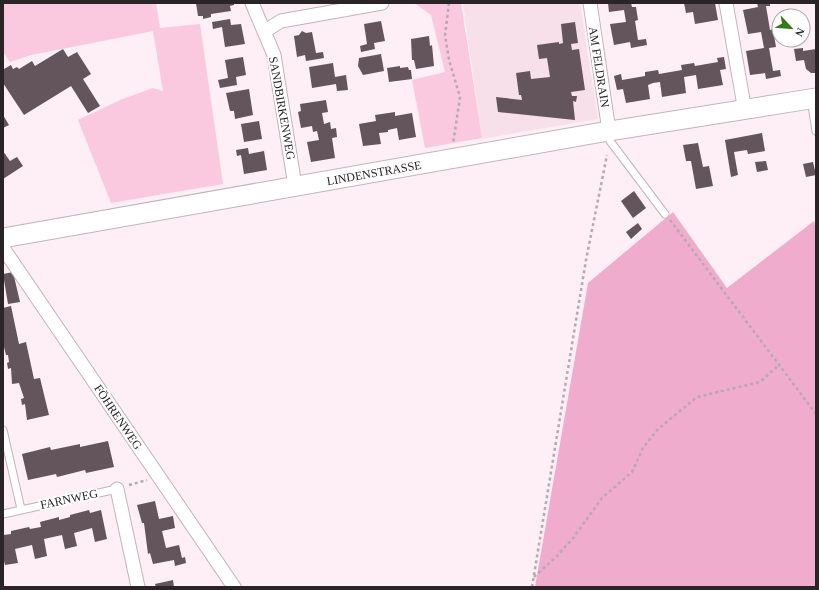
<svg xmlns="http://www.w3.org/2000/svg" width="819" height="590" viewBox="0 0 819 590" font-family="'Times New Roman',serif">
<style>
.built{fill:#f8e0eb}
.green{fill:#fac9e0}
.forest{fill:#efaccd}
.building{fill:#63555b}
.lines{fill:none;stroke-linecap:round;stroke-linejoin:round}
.lane-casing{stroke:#c3b3ba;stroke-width:9}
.street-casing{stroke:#c3b3ba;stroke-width:15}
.secondary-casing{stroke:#c3b3ba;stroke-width:21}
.path{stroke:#b6a9af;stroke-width:2.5;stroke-dasharray:3 3;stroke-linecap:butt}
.lane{stroke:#fff;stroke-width:7}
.street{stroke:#fff;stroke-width:13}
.secondary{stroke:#fff;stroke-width:19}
.labels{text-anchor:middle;stroke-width:4;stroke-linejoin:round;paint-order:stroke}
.street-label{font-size:12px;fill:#2a2427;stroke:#fff}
</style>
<rect width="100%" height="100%" fill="#feeef5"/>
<!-- built -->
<path class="built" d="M463,3H580L598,119L482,139Z"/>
<!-- green -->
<g class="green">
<path d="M3,3H156L160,28L200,24L223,184L111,203L78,120L120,100L153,88L163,91L153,31L31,55L10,62L3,52Z"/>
<path d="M414,3H461L482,138L425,148L412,80L445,72L431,15Z"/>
</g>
<!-- forest -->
<path class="forest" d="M673,212L727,288L814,221L816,230V587H535L588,283Z"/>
<!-- building -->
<g class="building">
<path d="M196,3H234V5L230,6L231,11L211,14V17L203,19V16H198Z"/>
<path d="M608,3H631L632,7H636L638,20L635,21L638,40L646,39L647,45L631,48L630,42L614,45L610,24L626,22L624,10L609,12Z"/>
<path d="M684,3H715L718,20L695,24L693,12L686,13Z"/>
<path d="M757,3H770V6H766L770,30L773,29L776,47L769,48L773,71L780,70L781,76L766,79L765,73L750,75L746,51L764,48L761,32L748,34L743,10L758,7Z"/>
<path d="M230,19L231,25L241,24L245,44L225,47L222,27L213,29L212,22Z"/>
<path d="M381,21L385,41L374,43L375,49L361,52L360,46L367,44L364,24Z"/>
<path d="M575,22L578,43L571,44L572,50L579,49L585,90L571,92L572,96H577L576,102L573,101L575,120L498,112L496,97L522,100L521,95H519L516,73L530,71L531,79L550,77L547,58L539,59L537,45L559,42V44L563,43L561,24Z"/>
<path d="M302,31L306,33L312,32L316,53L323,52L324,58L306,61L305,55L297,57L294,36L299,35Z"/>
<path d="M429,36L430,46L432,45L434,66L416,69L414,60H412L411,39Z"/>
<path d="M803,48V51L816,49V73H811L806,69L804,60L796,61L794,49Z"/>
<path d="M63,49L68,57L77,52L91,74L83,79L100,106L88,113L71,86L24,115L3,83V67L4,69L11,65L13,69L17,67L19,69L32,61L35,66Z"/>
<path d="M381,54L384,71L363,75L358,66L359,58Z"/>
<path d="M243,57L246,75L236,77L237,85L220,88L218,80L228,78L225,60Z"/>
<path d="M724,57L726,69L720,70L723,85L698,89L696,75L684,77L686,93L662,97L660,82L653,83L648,85L650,99L626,103L623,89L617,90L614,76L621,74L622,80L645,76V72L658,70L659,74L682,70L681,65L694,63L695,66L718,62L717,58Z"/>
<path d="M333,63L335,77L346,75L348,90L337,91L336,84L312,88L309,67Z"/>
<path d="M400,66V68L408,67L409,70H411L412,79L389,82L387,68Z"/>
<path d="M249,89L253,115L235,119L234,111H230L226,93Z"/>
<path d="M326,100L328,112L322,113L324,124L330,122L331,129L336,128L337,137L332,138L335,158L311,162L307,142L319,140L317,131L313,132L312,126L301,128L298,112L301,111L300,104Z"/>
<path d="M395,112V116L412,113L416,137L399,140L397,128L388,130V132L379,133L381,144L363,146L359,124L376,121L375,115Z"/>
<path d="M3,115L9,125L3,128Z"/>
<path d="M259,121L262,139L244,142L241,124Z"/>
<path d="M762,133L765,151L748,154L747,150L734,152L738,175L731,177L725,140Z"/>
<path d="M698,143L703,167L709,166L713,186L696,189L691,161H686L683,145Z"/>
<path d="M248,148L249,154L264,151L267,170L244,174L241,155L237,156L236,150Z"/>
<path d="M3,151L10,161L17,157L23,166L3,179Z"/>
<path d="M766,161L768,170L757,172L755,162Z"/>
<path d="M813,162L816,175L806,177L803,164Z"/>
<path d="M634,191L646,208L633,218L621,201Z"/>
<path d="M638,223L642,229L631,239L626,232Z"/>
<path d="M13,272L20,302L8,304L3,274Z"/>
<path d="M11,306L19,344L26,342L34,379L40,378L49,415L27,420L25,404L22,405L21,399L24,398L19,383L12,384L11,368L8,369L7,363L9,362L8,355H6L4,347H3V308Z"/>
<path d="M108,441L114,467L86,473L85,470L57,477L56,474L28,480L22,454L50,447L51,450L80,444V447Z"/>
<path d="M155,501L159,519L173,516L175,528L162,531L166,548L179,545L182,558L185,557L186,563L175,566L174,560L153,564L150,553L148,554L144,523H142L137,505Z"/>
<path d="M89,510L90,513L101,510L107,539L95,542L92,528L74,533L77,546L65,549L62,535L44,539L47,556L35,559L32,545L15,549L18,563L5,565L3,557V535L11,534V531L29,527L30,529L41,527L40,522L59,517V520L70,517V515Z"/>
<path d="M173,580L174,587H156L155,584Z"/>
</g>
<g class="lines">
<!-- lane casing -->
<g class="lane-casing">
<g id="lane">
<path d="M811,99L816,131"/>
<path d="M610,141L665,214"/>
<path d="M3,430L21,509"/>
<path d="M3,514L117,489"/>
</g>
</g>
<!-- street casing -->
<g class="street-casing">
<g id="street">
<path d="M252,3L274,55L295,186"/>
<path d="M590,3L609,131"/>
<path d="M726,3L745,111"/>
<path d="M265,31L281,21L382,3"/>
<path d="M3,248L234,587"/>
<path d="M117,489L138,587"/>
</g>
</g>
<!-- secondary casing -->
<g class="secondary-casing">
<path id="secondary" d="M3,238L597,133L816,98"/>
</g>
<!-- path -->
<g class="path">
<path d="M449,3L445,35L449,60L460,97L453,144"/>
<path d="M670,220L816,414"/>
<path d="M129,485L147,480"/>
<path d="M534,577L557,556L574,537L602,498L632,472L643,448L658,429L697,397L760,382L779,365"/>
<path d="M532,587L586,260L607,155"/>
</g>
<!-- lane -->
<use href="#lane" class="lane"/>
<!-- street -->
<use href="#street" class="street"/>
<!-- secondary -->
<use href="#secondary" class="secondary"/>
</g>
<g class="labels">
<!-- street labels -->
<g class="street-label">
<text transform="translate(599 67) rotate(81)" y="4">AM FELDRAIN</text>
<text transform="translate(282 108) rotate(80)" y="4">SANDBIRKENWEG</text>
<text transform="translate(374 173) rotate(-10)" y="4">LINDENSTRASSE</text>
<text transform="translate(118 417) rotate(56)" y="4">FÖHRENWEG</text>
<text transform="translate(69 499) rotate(-12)" y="4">FARNWEG</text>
</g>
</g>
<!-- border -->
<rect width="819" height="590" fill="none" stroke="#2a2427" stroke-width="8"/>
<!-- north arrow -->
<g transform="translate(791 28) rotate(116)"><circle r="19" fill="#ffffff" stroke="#aaa7a9"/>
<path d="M0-3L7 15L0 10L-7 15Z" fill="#35791b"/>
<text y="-6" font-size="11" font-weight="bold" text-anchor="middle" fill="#2a2427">N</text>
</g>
</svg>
